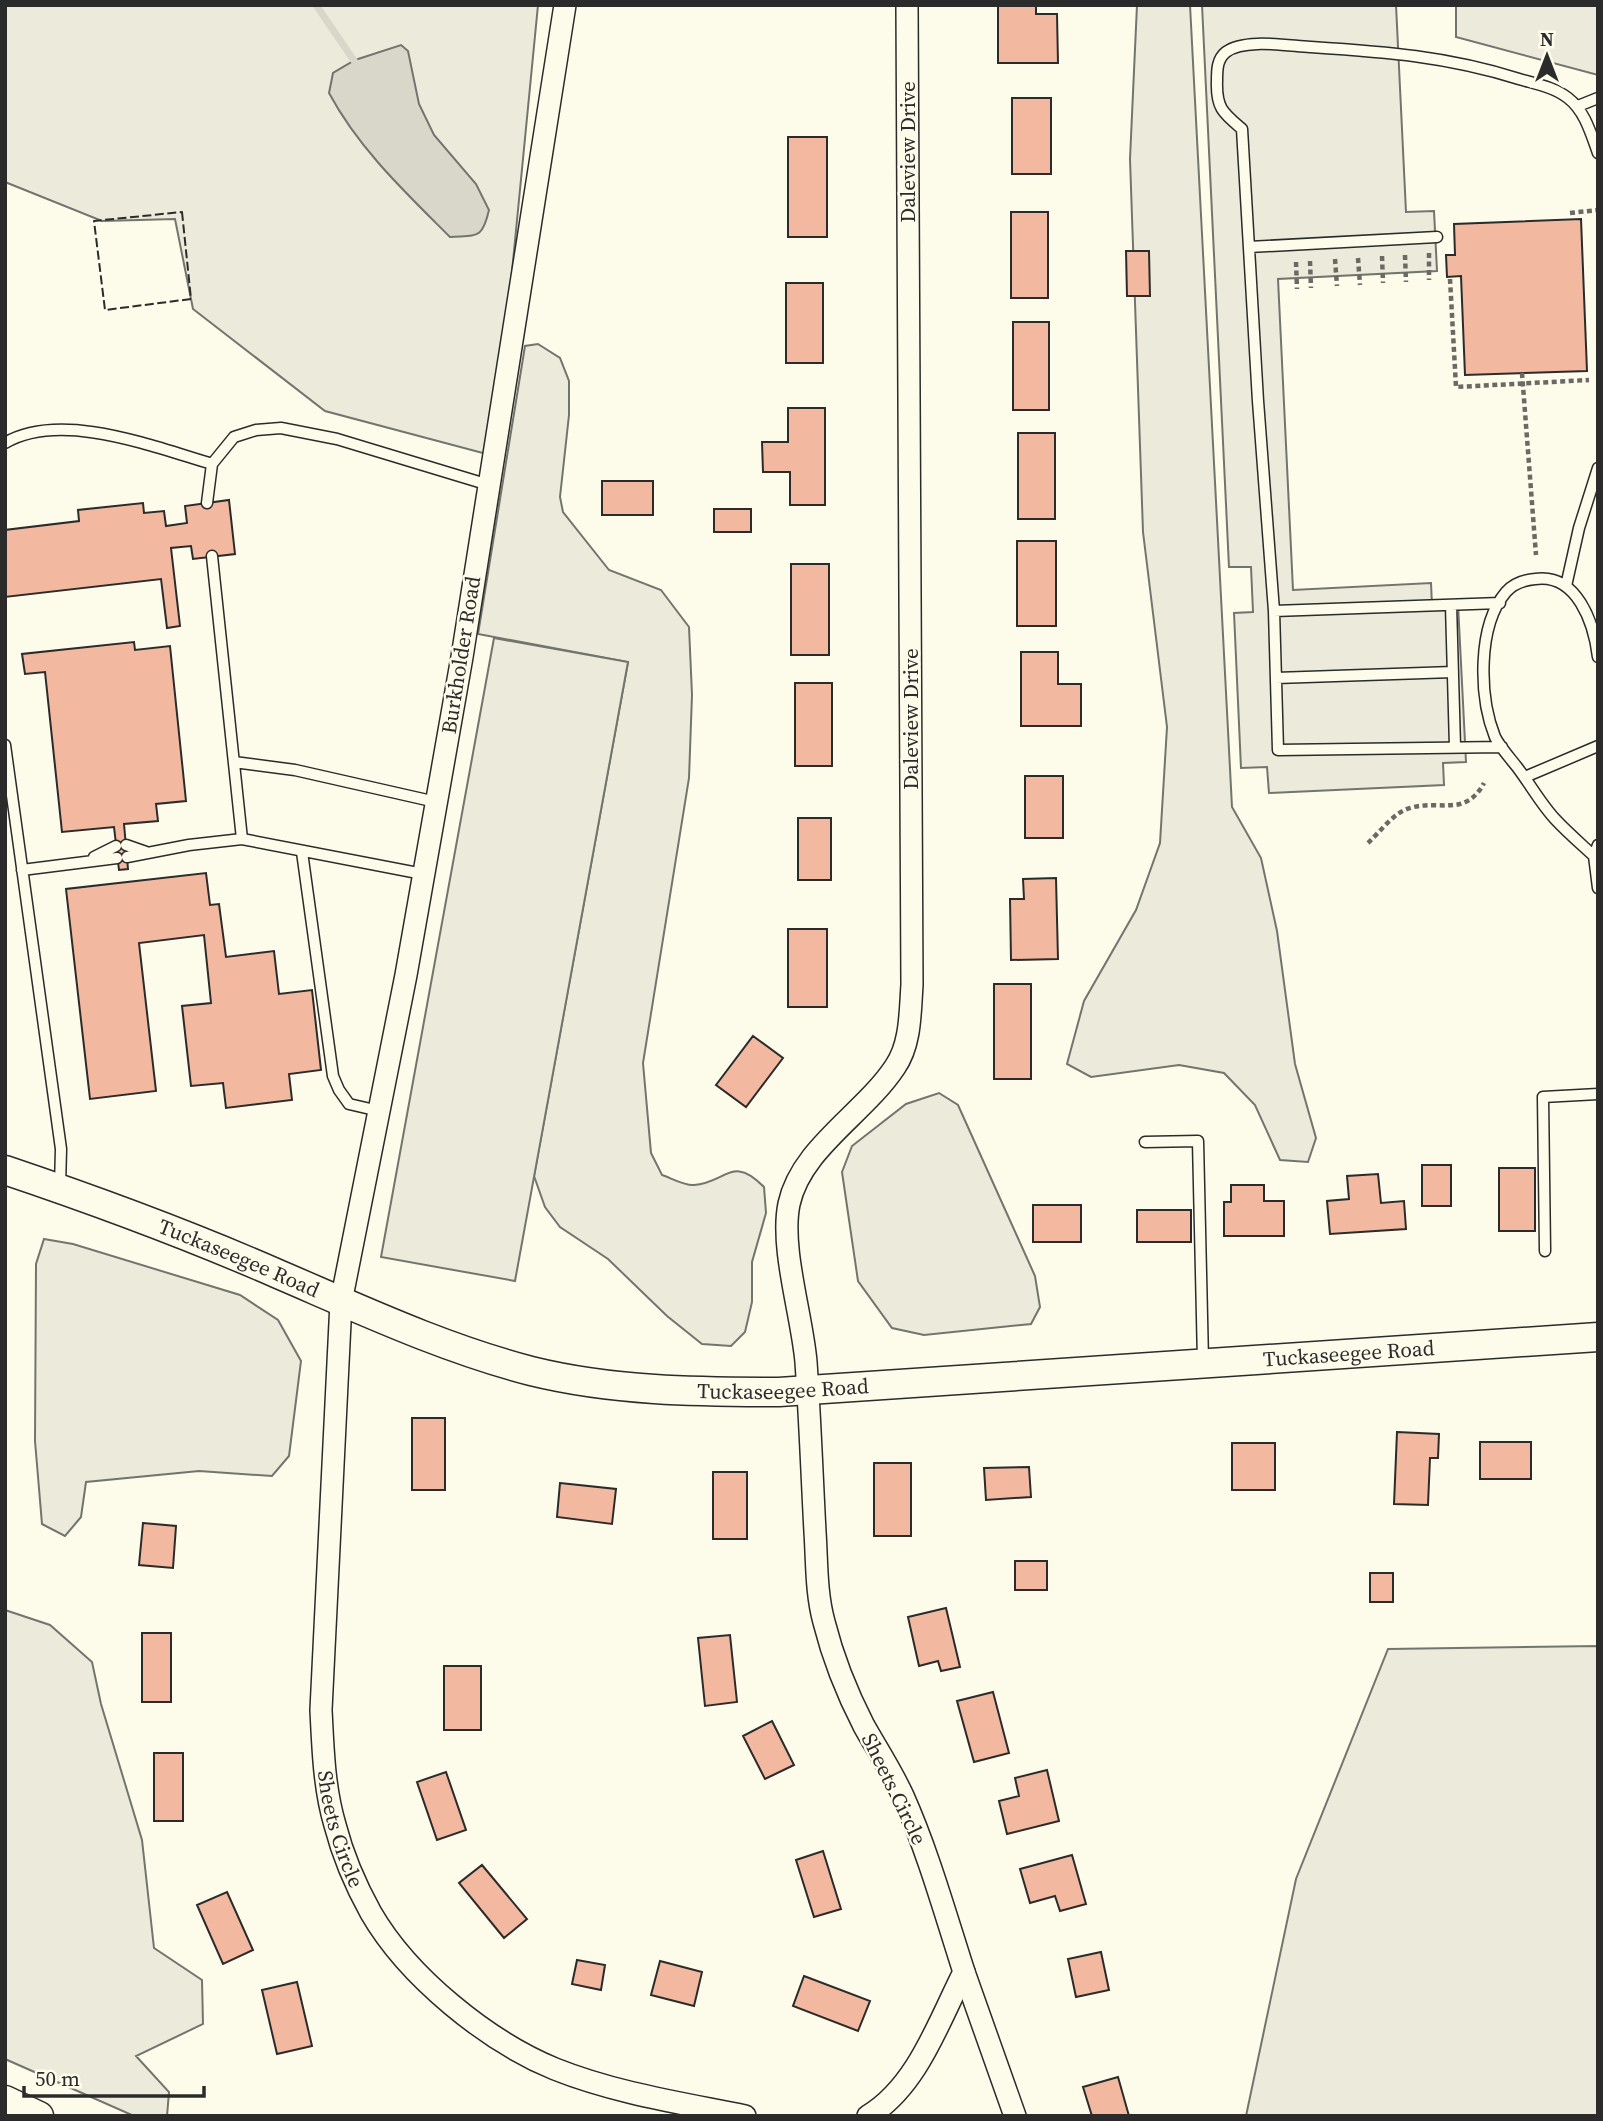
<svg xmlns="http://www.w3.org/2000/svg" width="1603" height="2121" viewBox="0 0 1603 2121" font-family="'Source Serif 4',serif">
  <rect width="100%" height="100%" fill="#fdfbea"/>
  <path fill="#ecebdb" stroke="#74746e" stroke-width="2" d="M5,5H538L494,456L325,411L193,309L175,219L102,221L5,182Z
    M1137,5H1190L1232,807L1261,858L1277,931L1295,1064L1316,1138L1308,1162L1280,1160L1255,1105L1224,1073L1179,1065L1091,1077L1067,1064L1084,1001L1136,910L1160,843L1167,727L1143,532L1130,159Z
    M1456,5H1598V75L1456,37Z
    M538,344L560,358L569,381V415L560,497L563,512L609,570L661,590L689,627L692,695L689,778L643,1063L651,1153L662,1175C671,1178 685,1186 694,1185C726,1183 732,1154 764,1187L766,1213L752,1262V1302L745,1332L731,1346L702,1344L667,1316L608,1259L560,1227L545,1207L534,1176L628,662L478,634L525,346Z
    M939,1093L958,1105L1035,1276L1040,1307L1031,1324L924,1335L892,1328L858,1281L842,1172L852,1146L906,1104Z
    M44,1239L73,1244L240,1295L278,1320L301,1361L289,1456L272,1476L199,1471L86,1482L81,1517L65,1536L42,1524L35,1441L36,1264Z
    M5,1610L50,1625L92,1662L101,1704L142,1840L154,1948L202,1980L203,2024L136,2056L169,2092L167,2116H134L5,2059Z
    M1598,1646V2116H1246L1296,1879L1388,1649Z"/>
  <path fill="#eceadb" stroke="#74746e" stroke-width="2" d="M1202,5H1396L1406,212L1434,211L1437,271L1278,279L1293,590L1431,583L1432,605L1458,604L1466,762L1443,763L1444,785L1269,793L1267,767L1241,768L1234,613L1253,612L1251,567H1229Z
    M494,638L628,662L515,1281L381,1257Z"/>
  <path fill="#d8d7c9" stroke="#74746e" stroke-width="2" d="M401,45L408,51L419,104L434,135L476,184L489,210C482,240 477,235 450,237C405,192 359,149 329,93L333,73L355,60Z"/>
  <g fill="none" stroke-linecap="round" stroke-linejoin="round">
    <path stroke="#d8d7c9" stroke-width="7" d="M316,5L359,68"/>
  </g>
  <path fill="#f2b8a0" stroke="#2b2b2b" stroke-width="2" d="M998,5H1036V14H1057L1058,63H998Z
    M1012,98H1051V174H1012Z
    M788,137H827V237H788Z
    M1011,212H1048V298H1011Z
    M1581,219L1587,371L1465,375L1461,276L1447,277L1446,255H1455L1454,224Z
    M1126,251H1149L1150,296H1127Z
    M786,283H823V363H786Z
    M1013,322H1049V410H1013Z
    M788,408H825V505H790V472H763L762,442H788Z
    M1018,433H1055V519H1018Z
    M602,481H653V515H602Z
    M229,500L235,554L193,559L191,546L171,548L180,626L167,628L161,579L5,597V530L79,521L78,510L143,503L144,513L164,511L166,526L187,523L185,506Z
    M714,509H751V532H714Z
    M1017,541H1056V626H1017Z
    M791,564H829V655H791Z
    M134,642L135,650L170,646L186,801L156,804L158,821L124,824L128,869L119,870L114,827L62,832L45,672L25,674L22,654Z
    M1021,652H1058V684H1081V726H1021Z
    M795,683H832V766H795Z
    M1025,776H1063V838H1025Z
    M798,818H831V880H798Z
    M206,873L210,905L219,904L226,957L274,951L279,994L312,990L321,1070L289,1074L292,1100L226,1108L223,1083L191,1086L182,1006L211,1003L204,935L139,943L156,1091L90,1099L66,889Z
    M1056,878L1058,959L1011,960L1010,899H1024L1023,879Z
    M788,929H827V1007H788Z
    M994,984H1031V1079H994Z
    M753,1036L783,1058L746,1107L716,1085Z
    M1422,1165H1451V1206H1422Z
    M1499,1168H1535V1231H1499Z
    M1378,1174L1381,1203L1404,1201L1406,1229L1330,1234L1327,1201L1349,1199L1347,1176Z
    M1231,1185H1264V1201H1284V1236H1224V1202H1231Z
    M1033,1205H1081V1242H1033Z
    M1137,1210H1191V1242H1137Z
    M412,1418H445V1490H412Z
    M1397,1432L1439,1434L1438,1458H1430L1428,1505L1394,1504Z
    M1480,1442H1531V1479H1480Z
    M1232,1443H1275V1490H1232Z
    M874,1463H911V1536H874Z
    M1029,1467L1031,1497L986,1500L984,1468Z
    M713,1472H747V1539H713Z
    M560,1483L616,1489L612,1524L557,1517Z
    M143,1523L176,1526L173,1568L139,1565Z
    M1015,1561H1047V1590H1015Z
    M1370,1573H1393V1602H1370Z
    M946,1608L960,1667L941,1671L938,1661L919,1666L908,1617Z
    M142,1633H171V1702H142Z
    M730,1635L737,1702L705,1706L698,1638Z
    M444,1666H481V1730H444Z
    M993,1692L1009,1753L974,1762L957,1701Z
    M772,1721L794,1765L765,1779L743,1736Z
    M154,1753H183V1821H154Z
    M1047,1770L1059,1821L1007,1834L999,1801L1019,1796L1015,1778Z
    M446,1772L466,1830L437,1840L417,1782Z
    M823,1851L841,1909L814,1917L796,1860Z
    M1072,1855L1086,1904L1060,1911L1055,1896L1030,1903L1020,1869Z
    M482,1865L527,1919L504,1938L459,1883Z
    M227,1892L253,1950L223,1964L197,1905Z
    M1101,1952L1109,1990L1076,1997L1068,1959Z
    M577,1960L605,1965L601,1990L572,1984Z
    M660,1961L702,1972L694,2006L651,1995Z
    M804,1976L870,2001L858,2031L793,2006Z
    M297,1982L312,2046L277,2054L262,1990Z
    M1118,2077L1129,2116H1092L1083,2087Z"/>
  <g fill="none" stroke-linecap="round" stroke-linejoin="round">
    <g stroke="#2b2b2b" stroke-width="13">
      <path id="service" d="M1578,106L1598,98
        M1249,247L1437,237
        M5,443C61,410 154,447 212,464L234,437L256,430L281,428L337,439L489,485
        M207,503L212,464
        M212,556L242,839L423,874
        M1566,586L1579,528L1598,468
        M1451,605L1455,747
        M1274,611L1500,603
        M1276,678L1453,672
        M5,745L61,1149L60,1186
        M1502,747L1278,750L1274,611L1258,401L1242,129C1223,113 1216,108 1217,81C1217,70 1217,59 1226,52C1244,38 1289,46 1310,47C1385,52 1446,56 1519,79C1536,84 1554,87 1568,98C1585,111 1591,134 1598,153
        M234,762L295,770L436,802
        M1525,777L1598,746
        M126,845L146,852
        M1598,845L1594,856L1598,888
        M302,852L333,1076L339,1090L349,1104L379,1111
        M1594,856C1581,844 1567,832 1555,819C1541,804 1530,784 1517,767C1510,758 1500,747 1495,737C1479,697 1477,626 1506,592C1513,584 1524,580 1535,579C1577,573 1594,623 1598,657
        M94,857L116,846
        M127,857L189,845L242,839
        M22,870L117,858
        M1145,1142L1198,1141L1203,1361
        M1545,1251L1543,1097L1598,1094"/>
    </g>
    <g stroke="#2b2b2b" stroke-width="24">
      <g id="minor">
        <path id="s1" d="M565,5L462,657L406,975L341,1302L321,1710C323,1749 324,1788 335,1825C343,1856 356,1886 371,1913C408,1977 487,2041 555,2069C615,2093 681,2103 745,2116"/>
        <path d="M964,1972L1015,2116"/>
        <path d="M868,2116C917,2087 939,2021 964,1972C945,1913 928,1852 903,1796C892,1772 877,1749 864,1726C847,1693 833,1658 824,1622C816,1593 817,1562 815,1532C812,1476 810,1419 806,1362C802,1315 780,1248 789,1204C801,1148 864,1114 895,1067C911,1044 910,1012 912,985L907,5"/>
      </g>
    </g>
    <g stroke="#2b2b2b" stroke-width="31">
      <g id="tertiary">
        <path id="s2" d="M5,1170C97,1201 189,1235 278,1274C362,1310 443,1348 531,1371C612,1391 696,1392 779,1392L1598,1337"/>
        <path d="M5,2100L39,2116"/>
      </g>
    </g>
    <path stroke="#6a6964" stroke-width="4.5" stroke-dasharray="5 3.5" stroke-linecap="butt" d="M1570,213L1598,210
      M1429,253V280
      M1405,255L1406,282
      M1382,256L1383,283
      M1358,258L1360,285
      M1335,259L1337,286
      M1310,261L1311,288
      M1296,262L1297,289
      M1450,279L1456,387L1589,380
      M1522,373L1536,555
      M1368,843C1380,832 1394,812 1410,808C1440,799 1465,818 1484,783"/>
    <use href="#service" stroke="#fdfbea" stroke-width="10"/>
    <use href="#minor" stroke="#fdfbea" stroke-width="21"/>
    <use href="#tertiary" stroke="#fdfbea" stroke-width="28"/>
    <path stroke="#2b2b2b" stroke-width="2" stroke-dasharray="9 3.5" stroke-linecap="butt" d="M182,212L191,299L105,310L94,221Z"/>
  </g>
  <g text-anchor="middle" stroke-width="5" stroke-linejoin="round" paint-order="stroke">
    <g font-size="21" fill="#2b2b2b" stroke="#fdfbea">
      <text transform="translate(908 152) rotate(-90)" y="7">Daleview Drive</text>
      <text transform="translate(461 655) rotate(-81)" y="7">Burkholder Road</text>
      <text transform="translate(911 719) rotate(-90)" y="7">Daleview Drive</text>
      <text dy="7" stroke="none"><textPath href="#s2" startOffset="250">Tuckaseegee Road</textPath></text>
      <text dy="7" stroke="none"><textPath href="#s2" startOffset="1384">Tuckaseegee Road</textPath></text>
      <text dy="7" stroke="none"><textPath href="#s2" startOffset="817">Tuckaseegee Road</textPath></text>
      <text transform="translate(894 1789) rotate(64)" y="7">Sheets Circle</text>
      <text dy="7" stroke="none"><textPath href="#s1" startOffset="1846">Sheets Circle</textPath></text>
    </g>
  </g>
  <rect width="1603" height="2121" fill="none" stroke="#2b2b2b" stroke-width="14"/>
  <g transform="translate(1547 56)" stroke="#fdfbea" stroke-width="5" paint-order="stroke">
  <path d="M0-5L12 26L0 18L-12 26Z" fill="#2b2b2b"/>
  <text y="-10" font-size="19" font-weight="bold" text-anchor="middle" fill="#2b2b2b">N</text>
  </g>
  <path d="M24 2086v10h180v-10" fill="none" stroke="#2b2b2b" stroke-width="3.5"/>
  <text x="35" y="2086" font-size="21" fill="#2b2b2b" stroke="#fdfbea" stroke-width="5" paint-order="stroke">50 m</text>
</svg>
